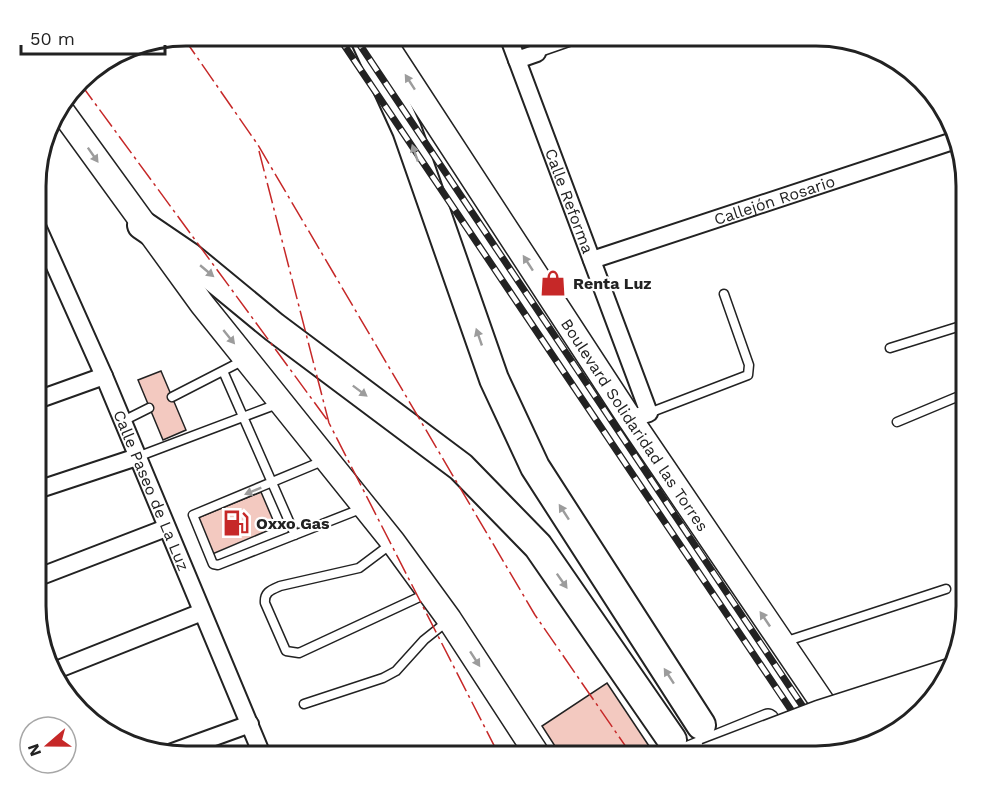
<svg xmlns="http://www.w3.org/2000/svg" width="1003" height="793" viewBox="0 0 1003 793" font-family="'Work Sans',sans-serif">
  <rect width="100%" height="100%" fill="#fff"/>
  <path fill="#f3c9c0" stroke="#222" stroke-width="1.5" d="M161,371L186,430L163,440L138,380Z
    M261,492L276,527L210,555L195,519Z
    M607,683L653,752L640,757H562L542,726Z"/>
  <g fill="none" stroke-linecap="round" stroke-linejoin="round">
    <g stroke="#222" stroke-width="11">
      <path id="service" d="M537,53L586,36
        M890,348L967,324
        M223,371L295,535
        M172,397L244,360
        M649,413L748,375L749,365L724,294
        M123,421L149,408
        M897,422L964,394L967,390
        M137,457L280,403
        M325,460L193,515L213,564L218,565L363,508
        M391,544L359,568L280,586C271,590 264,592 265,603L286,651L299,653L428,593
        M784,642L946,589
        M304,704L383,678L396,671L424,640L449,620"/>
    </g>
    <g stroke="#222" stroke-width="20">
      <g id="minor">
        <path id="s1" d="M508,36L649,413L630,419"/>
        <path d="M517,60L537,53"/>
        <path id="s2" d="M37,226L104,376L263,757"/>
        <path id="s3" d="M592,260L956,140"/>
        <path d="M37,400L104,376"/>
        <path d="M37,490L137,457"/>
        <path d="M36,578L166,528"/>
        <path d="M51,672L202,612"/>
        <path d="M167,754L250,724"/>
      </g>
    </g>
    <g stroke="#222" stroke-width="24">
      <path id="tertiary" d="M843,752L886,737
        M677,757L768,720"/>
    </g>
    <g stroke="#222" stroke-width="27">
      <g id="secondary">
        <path id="s4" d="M380,36L630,419L854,749"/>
        <path d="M59,107L202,304L393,542L449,619L539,757"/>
      </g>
    </g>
    <g stroke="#222" stroke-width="32">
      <path id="trunk" d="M364,36L407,130L494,379L535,467L701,725
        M142,225L189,257L274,327L461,467L538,546L672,740"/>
    </g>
    <use href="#service" stroke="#fff" stroke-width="8"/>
    <use href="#minor" stroke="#fff" stroke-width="16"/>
    <use href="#tertiary" stroke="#fff" stroke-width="21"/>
    <use href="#secondary" stroke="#fff" stroke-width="24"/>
    <use href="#trunk" stroke="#fff" stroke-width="28"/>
    <g stroke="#222" stroke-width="7">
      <path id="rail" d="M338,36L822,756
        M354,36L834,753"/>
    </g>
    <use href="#rail" stroke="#fff" stroke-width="4.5" stroke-dasharray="14" stroke-linecap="butt"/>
    <g stroke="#222" stroke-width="30" stroke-linecap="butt">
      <path id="primary-bridge" d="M707,757L820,714L951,672
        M759,757L933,700"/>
    </g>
    <use href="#primary-bridge" stroke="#fff" stroke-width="27"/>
    <path stroke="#c62828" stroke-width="1.5" stroke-dasharray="21 4.5 3 4.5" stroke-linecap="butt" d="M183,37L258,145L535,615L633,757
      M80,83L328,421
      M259,151L329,423L500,757"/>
  </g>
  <defs><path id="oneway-solid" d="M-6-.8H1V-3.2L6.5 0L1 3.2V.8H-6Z" transform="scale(1.5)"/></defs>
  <g fill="#9c9c9c">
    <use href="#oneway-solid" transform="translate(410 82) rotate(-123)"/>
    <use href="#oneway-solid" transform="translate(415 153) rotate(-109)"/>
    <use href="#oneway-solid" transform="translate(93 155) rotate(55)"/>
    <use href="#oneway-solid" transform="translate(528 263) rotate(-123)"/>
    <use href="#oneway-solid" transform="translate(207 271) rotate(40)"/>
    <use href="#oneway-solid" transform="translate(229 337) rotate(51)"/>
    <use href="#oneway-solid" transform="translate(479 337) rotate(-109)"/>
    <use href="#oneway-solid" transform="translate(360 391) rotate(37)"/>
    <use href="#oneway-solid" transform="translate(253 491) rotate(158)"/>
    <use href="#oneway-solid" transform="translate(564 512) rotate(-123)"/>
    <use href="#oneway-solid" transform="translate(562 581) rotate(55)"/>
    <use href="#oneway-solid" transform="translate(765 619) rotate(-124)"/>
    <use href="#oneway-solid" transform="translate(475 659) rotate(57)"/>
    <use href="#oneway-solid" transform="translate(669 676) rotate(-123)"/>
  </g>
  <defs>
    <g id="shop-bare" transform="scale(2.07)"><path d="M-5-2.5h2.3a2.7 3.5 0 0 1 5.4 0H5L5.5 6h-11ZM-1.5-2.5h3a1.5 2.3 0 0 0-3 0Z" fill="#c62828" stroke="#fff" stroke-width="2.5" paint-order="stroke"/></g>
    <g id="fuel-bare" transform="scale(2.07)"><path d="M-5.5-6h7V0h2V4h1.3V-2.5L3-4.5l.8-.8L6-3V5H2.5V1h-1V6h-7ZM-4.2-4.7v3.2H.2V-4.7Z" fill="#c62828" stroke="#fff" stroke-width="2.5" paint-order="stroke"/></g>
  </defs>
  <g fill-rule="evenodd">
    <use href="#shop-bare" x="553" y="283"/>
    <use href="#fuel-bare" x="236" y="523"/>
  </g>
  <g text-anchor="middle" stroke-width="4.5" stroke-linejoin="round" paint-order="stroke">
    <g font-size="16" fill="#222" stroke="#fff">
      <text dy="6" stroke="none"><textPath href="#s1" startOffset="176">Calle Reforma</textPath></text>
      <text dy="6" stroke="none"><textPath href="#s3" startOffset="192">Callejón Rosario</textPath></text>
      <text dy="6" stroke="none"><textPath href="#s4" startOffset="465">Boulevard Solidaridad las Torres</textPath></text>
      <text dy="6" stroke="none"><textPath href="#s2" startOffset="288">Calle Paseo de La Luz</textPath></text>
    </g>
    <g font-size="16" font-weight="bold" fill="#222" stroke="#fff" text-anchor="start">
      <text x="573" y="289">Renta Luz</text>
      <text x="256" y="529">Oxxo Gas</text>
    </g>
  </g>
  <path d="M0 0H1003V793H0ZM186 46H816A140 140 0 0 1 956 186V606A140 140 0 0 1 816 746H186A140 140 0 0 1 46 606V186A140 140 0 0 1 186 46Z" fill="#fff" fill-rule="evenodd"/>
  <path fill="none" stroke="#222" stroke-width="3" d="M186 46H816A140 140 0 0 1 956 186V606A140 140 0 0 1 816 746H186A140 140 0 0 1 46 606V186A140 140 0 0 1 186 46Z"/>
  <g transform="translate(48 745) rotate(250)"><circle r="28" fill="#ffffff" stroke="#a7a7a7" stroke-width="1.5"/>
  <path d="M0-4.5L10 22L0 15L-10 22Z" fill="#c62828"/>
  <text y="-9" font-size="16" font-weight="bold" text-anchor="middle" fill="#222222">N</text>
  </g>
  <path d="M21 45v9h144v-9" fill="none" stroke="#222222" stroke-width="3"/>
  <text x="30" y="45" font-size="18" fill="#222222" stroke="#ffffff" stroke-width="4.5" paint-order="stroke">50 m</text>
</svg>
